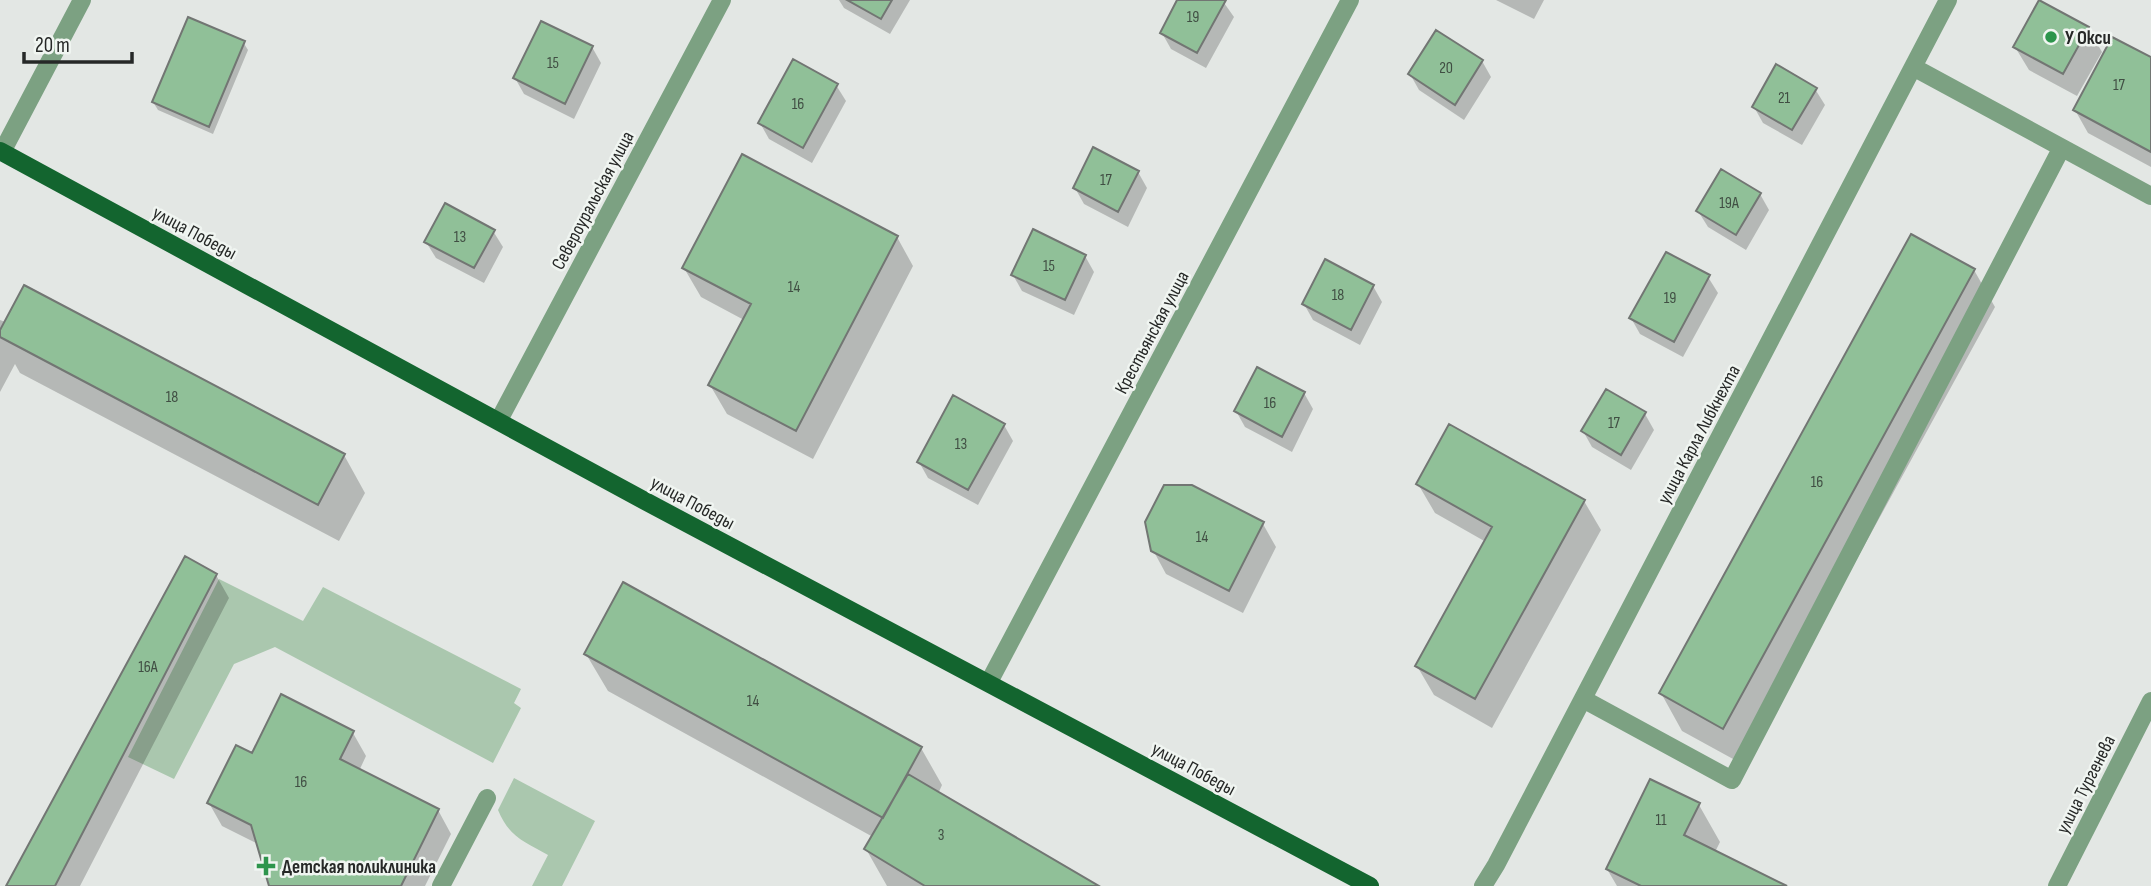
<svg xmlns="http://www.w3.org/2000/svg" width="2151" height="886" viewBox="0 0 2151 886" font-family="'Sofia Sans Condensed',sans-serif">
  <rect width="100%" height="100%" fill="#e3e7e4"/>
  <path fill="#aac7ae" d="M219,579L303,621L323,587L521,689L514,703L521,708L493,763L275,647L234,664L174,779L128,757Z
    M514,778L595,821L562,886H532L548,855C524,841 509,837 498,810Z"/>
  <path fill="#0003" d="M839,0H910L890,34L844,8Z
    M1179,0H1222L1234,17L1206,68L1171,49L1162,33Z
    M1496,0H1544L1534,19Z
    M2088,28L2102,52L2077,96L2029,70L2015,47Z
    M1437,32L1482,61L1491,77L1464,120L1419,90L1410,74Z
    M243,42L248,50L213,134L158,110L153,102Z
    M592,47L601,63L574,119L524,94L515,78Z
    M2151,59V167L2088,133L2075,110Z
    M836,85L846,101L812,163L769,139L760,123Z
    M1815,89L1825,105L1802,145L1763,123L1754,107Z
    M1138,172L1147,188L1128,227L1084,204L1075,188Z
    M1760,194L1769,210L1746,250L1708,227L1698,211Z
    M493,231L503,247L484,283L436,258L426,242Z
    M897,237L913,266L813,459L727,414L710,385L744,320L701,297L684,268Z
    M1085,256L1094,272L1074,315L1022,291L1013,275Z
    M1974,270L1995,307L1744,765L1682,731L1661,693Z
    M1708,277L1718,293L1683,357L1640,334L1631,318Z
    M1373,286L1382,302L1360,345L1313,320L1304,304Z
    M0,320L344,455L365,493L339,541L20,373L15,364L0,392Z
    M1304,393L1313,409L1292,452L1245,427L1236,411Z
    M1645,414L1654,430L1631,470L1592,447L1583,431Z
    M1004,425L1013,441L978,505L928,478L919,462Z
    M1418,484L1584,501L1601,530L1492,728L1434,695L1417,666L1486,542L1435,513Z
    M1263,524L1276,547L1243,613L1166,574L1153,550Z
    M216,575L229,598L80,886H8Z
    M586,654L921,748L942,785L938,794L1096,886H887L866,849L873,837L608,691Z
    M353,733L366,756L359,771L438,810L451,834L425,886H271L258,844L222,826L209,803L253,755Z
    M1699,805L1720,842L1715,852L1783,886H1617L1607,869Z"/>
  <path fill="#90c098" stroke="#727673" stroke-width="2" d="M847,0H892L881,19Z
    M1177,0H1226L1197,53L1160,33Z
    M2039,0L2089,27L2063,74L2013,47Z
    M188,17L245,41L209,127L152,102Z
    M541,21L593,46L565,104L513,78Z
    M1436,30L1483,60L1455,105L1408,74Z
    M2112,37L2151,57V152L2073,110Z
    M793,59L838,84L803,148L758,123Z
    M1776,64L1817,88L1792,130L1752,107Z
    M1093,147L1139,171L1118,212L1073,188Z
    M742,154L898,236L796,431L708,385L751,304L682,268Z
    M1721,169L1761,193L1736,235L1696,211Z
    M445,203L495,230L474,268L424,242Z
    M1033,229L1086,255L1065,300L1011,275Z
    M1911,234L1975,269L1723,729L1659,693Z
    M1666,252L1710,275L1674,342L1629,318Z
    M1325,259L1374,285L1351,330L1302,304Z
    M24,285L345,454L318,505L0,337V330Z
    M1257,367L1305,392L1282,437L1234,411Z
    M1606,389L1646,412L1621,455L1581,431Z
    M953,395L1005,424L968,490L917,462Z
    M1449,424L1585,500L1475,699L1415,666L1492,527L1416,484Z
    M1164,485H1192L1264,522L1229,591L1151,551L1145,522Z
    M185,556L217,574L55,886H6Z
    M623,582L922,747L883,818L584,654Z
    M281,694L354,731L340,759L439,809L401,886H269L251,825L207,803L236,745L252,753Z
    M908,774L1099,886H925L864,849Z
    M1650,779L1700,803L1684,835L1787,886H1641L1606,869Z"/>
  <g fill="none" stroke-linecap="round" stroke-linejoin="round">
    <path stroke="#7ca182" stroke-width="18" d="M1913,67L2151,196
      M2,152L82,0
      M499,420L722,0
      M989,682L1350,0
      M1583,699L1732,780L2061,149
      M441,886L487,798
      M1483,886L1496,865L1948,0
      M2057,886L2151,701"/>
    <path stroke="#13652f" stroke-width="18" d="M0,151L645,501L1370,886"/>
  </g>
  <g fill="#2d954c" stroke="#f0f5f1" stroke-width="2.5">
    <circle cx="2051" cy="37" r="7"/>
    <path d="M262.5 855.5h7v7h7v7h-7v7h-7v-7h-7v-7h7z"/>
  </g>
  <g text-anchor="middle" stroke-width="5" stroke-linejoin="round" paint-order="stroke">
    <g font-size="16" fill="#404e43">
      <text x="1193" y="22">19</text>
      <text x="553" y="68">15</text>
      <text x="1446" y="73">20</text>
      <text x="2119" y="90">17</text>
      <text x="1784" y="103">21</text>
      <text x="798" y="109">16</text>
      <text x="1106" y="185">17</text>
      <text x="1729" y="208">19А</text>
      <text x="460" y="242">13</text>
      <text x="1049" y="271">15</text>
      <text x="794" y="292">14</text>
      <text x="1338" y="300">18</text>
      <text x="1670" y="303">19</text>
      <text x="172" y="402">18</text>
      <text x="1270" y="408">16</text>
      <text x="1614" y="428">17</text>
      <text x="961" y="449">13</text>
      <text x="1817" y="487">16</text>
      <text x="1202" y="542">14</text>
      <text x="148" y="672">16А</text>
      <text x="753" y="706">14</text>
      <text x="301" y="787">16</text>
      <text x="1661" y="825">11</text>
      <text x="941" y="840">3</text>
    </g>
    <g font-size="19" font-weight="bold" fill="#262827" stroke="#f0f5f1" text-anchor="start">
      <text x="2065" y="44">У Окси</text>
      <text x="282" y="873">Детская поликлиника</text>
    </g>
    <g font-size="19" fill="#262827" stroke="#f0f5f1">
      <text transform="translate(592 200) rotate(-62)" y="7">Североуральская улица</text>
      <text transform="translate(195 232) rotate(28)" y="7">улица Победы</text>
      <text transform="translate(1151 332) rotate(-62)" y="7">Крестьянская улица</text>
      <text transform="translate(1698 434) rotate(-62)" y="7">улица Карла Либкнехта</text>
      <text transform="translate(693 502) rotate(28)" y="7">улица Победы</text>
      <text transform="translate(1194 768) rotate(28)" y="7">улица Победы</text>
      <text transform="translate(2085 784) rotate(-63)" y="7">улица Тургенева</text>
    </g>
  </g>
  <path d="M24 52v10h108v-10" fill="none" stroke="#262827" stroke-width="3.5"/>
  <text x="35" y="52" font-size="21" fill="#262827" stroke="#f0f5f1" stroke-width="5" paint-order="stroke">20 m</text>
</svg>
